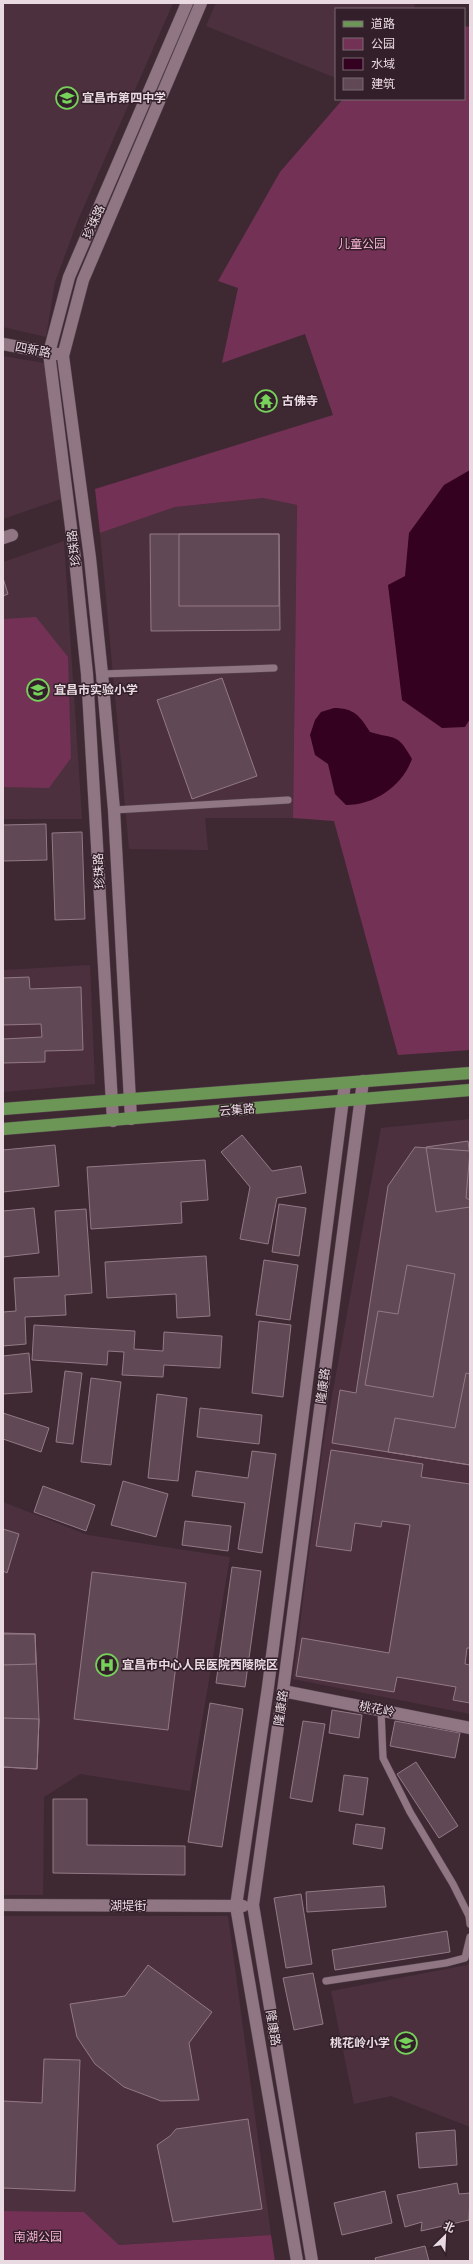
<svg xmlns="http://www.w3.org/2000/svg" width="473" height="2264" viewBox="0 0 473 2264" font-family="'Public Sans','Noto Sans SC',sans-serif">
  <rect width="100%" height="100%" fill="#3e2933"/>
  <path fill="#4c303e" d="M3,3H173L78,220L55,282L46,337L3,327Z
    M216,3H415L414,9H336V78L206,26Z
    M3,356L44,363L61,499L3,519Z
    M263,498L297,505L293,818H205L208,850L129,849L100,533L175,507Z
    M64,541L82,819H3V562Z
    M90,965L95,1084L3,1092V970Z
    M470,1119V1714L293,1679L323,1445L381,1128Z
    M3,1502L88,1535L230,1557L190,1791L80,1774L44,1797L43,1895H3Z
    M3,1916H228L271,2235L119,2245L84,2212L3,2211Z
    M470,1960V2127L391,2096L354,2104L331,1991L467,1965Z"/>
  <path fill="#733255" d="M464,26L470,27V1050L398,1055L334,821L293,818L297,505L263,498L175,507L100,533L95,489L333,415L305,334L222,363L238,288L218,281L280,172L343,99H464Z
    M36,617L68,657L71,758L49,788L3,787V619Z
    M3,2211L84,2212L119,2245L271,2235L275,2261H3Z"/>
  <path fill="#350121" d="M470,470V719L465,727L442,728L402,700L388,585L405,576L409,533L444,485Z
    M334,708C354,708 360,716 370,732C396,740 397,732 412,759C402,786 375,805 346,805L335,794L328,764L315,755L310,735L315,720L321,712Z"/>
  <path fill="#604954" stroke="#937985" d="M150,534H279L280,630L151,631Z
    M179,534H279V606H179Z
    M3,578L8,594L3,596Z
    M222,678L257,776L192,799L157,700Z
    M46,824L47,860L3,861V825Z
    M82,832L85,919L55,920L52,833Z
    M29,977L30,989L81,987L83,1050L45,1051V1062L3,1063V1039L42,1037L41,1024L3,1025V978Z
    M242,1135L272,1171L301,1166L306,1193L277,1198L268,1244L240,1239L250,1187L221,1152Z
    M468,1141L470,1157V1207L436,1212L426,1147Z
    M55,1145L59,1186L3,1192V1150Z
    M415,1147L470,1151L466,1198L470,1200V1465L332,1443L340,1390L356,1393L388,1186Z
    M205,1160L208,1200L181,1202L182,1223L91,1229L87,1167Z
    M279,1204L306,1208L299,1256L272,1252Z
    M34,1208L39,1253L3,1257V1211Z
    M86,1209L92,1293L65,1295L66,1315L25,1317L26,1344L3,1346V1312L16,1311L14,1278L59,1276L55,1211Z
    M206,1256L210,1316L177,1318L176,1294L107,1298L105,1262Z
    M264,1260L298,1265L290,1320L256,1315Z
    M407,1265L455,1274L433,1397L365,1385L378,1311L398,1314Z
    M259,1321L291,1325L283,1397L252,1393Z
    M34,1325L135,1331L134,1349L163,1351L164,1332L222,1336L220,1368L164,1365L163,1377L122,1375L124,1352L108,1351L107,1365L32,1360Z
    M29,1353L32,1392L3,1394V1356Z
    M65,1371L82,1373L73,1444L56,1442Z
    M466,1373L470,1374V1465L388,1452L395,1418L455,1428Z
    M91,1378L121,1382L111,1465L81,1462Z
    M157,1394L187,1398L178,1481L148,1478Z
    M200,1408L262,1415L259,1444L197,1437Z
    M3,1413L49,1428L41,1452L3,1439Z
    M331,1450L423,1464L421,1477L470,1484V1648H467L465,1664L470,1665V1703L453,1700L456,1687L397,1677L394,1692L296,1676L302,1638L389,1653L410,1525L382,1521L381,1527L355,1523L351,1551L316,1546Z
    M252,1451L276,1454L262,1553L238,1549L245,1503L192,1496L196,1471L248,1478Z
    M123,1481L168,1494L156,1537L111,1525Z
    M43,1486L95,1505L86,1531L34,1512Z
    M185,1521L231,1526L228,1551L182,1545Z
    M3,1529L19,1534L7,1573L3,1571Z
    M232,1567L261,1571L245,1687L216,1683Z
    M92,1572L186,1583L168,1730L74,1719Z
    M3,1633L35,1634L39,1719L37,1769L3,1767Z
    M3,1634H35L36,1664L3,1665Z
    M210,1703L243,1709L222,1847L188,1842Z
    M332,1710L362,1715L359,1738L329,1733Z
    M3,1718L39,1719L37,1769L3,1767Z
    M303,1721L325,1724L312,1802L290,1798Z
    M395,1721L460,1733L455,1758L390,1746Z
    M416,1762L458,1826L439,1838L397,1774Z
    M344,1775L368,1778L363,1815L339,1811Z
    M53,1799H87V1845L185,1846V1875L53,1873Z
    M356,1824L385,1828L382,1849L353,1844Z
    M384,1886L386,1907L307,1912L306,1892Z
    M301,1894L312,1964L286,1968L274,1898Z
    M447,1931L450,1952L335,1970L332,1950Z
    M148,1965L212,2012L189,2043L199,2100L161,2101L124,2087L95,2064L77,2037L70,2004L125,1996Z
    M313,1973L323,2024L294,2030L283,1978Z
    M44,2059L80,2060L75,2191L3,2188V2101L42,2103Z
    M248,2119L262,2209L173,2222L157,2145L170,2136L176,2129Z
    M455,2130L457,2165L419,2168L416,2133Z
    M457,2183L459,2194L470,2193L469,2220L421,2231L422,2222L405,2227L397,2195Z
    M385,2191L392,2223L342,2235L334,2203Z
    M425,2246L429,2261H376L375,2258Z"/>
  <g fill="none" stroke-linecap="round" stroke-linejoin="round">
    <g stroke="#57454e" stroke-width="8">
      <path id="lane" d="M102,674L274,668
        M114,810L288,800
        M381,1710L383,1758L410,1812L453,1884L469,1916L470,1924
        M326,1981L446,1963L465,1958L470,1937"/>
    </g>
    <g stroke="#57454e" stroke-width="13">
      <path id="street" d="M3,538L12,535
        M283,1691L470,1728"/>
    </g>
    <g stroke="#57454e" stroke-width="13">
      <path id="secondary" d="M3,344L57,354
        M131,1119L114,810L102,674L90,558L63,356L83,280L201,3
        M113,1121L87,674L75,559L49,353L69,277L187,3
        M3,1905L243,1906
        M297,2261L236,1906L268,1687L345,1083
        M312,2261L253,1905L283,1691L363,1081"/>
    </g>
    <g stroke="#57454e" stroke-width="13">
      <path id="primary" d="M3,1109L470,1073
        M3,1129L470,1090"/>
    </g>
    <use href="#lane" stroke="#8f7682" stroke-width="7"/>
    <use href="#street" stroke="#8f7682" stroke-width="12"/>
    <use href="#secondary" stroke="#8f7682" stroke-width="12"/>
    <use href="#primary" stroke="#6c9656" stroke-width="12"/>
  </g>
  <defs>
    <g id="school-ring" transform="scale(1.15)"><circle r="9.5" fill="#331f29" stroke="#76d25a" stroke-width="1.5"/><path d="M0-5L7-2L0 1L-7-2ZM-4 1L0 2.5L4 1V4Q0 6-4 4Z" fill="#76d25a"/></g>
    <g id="temple-ring" transform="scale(1.15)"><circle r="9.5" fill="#331f29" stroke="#76d25a" stroke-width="1.5"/><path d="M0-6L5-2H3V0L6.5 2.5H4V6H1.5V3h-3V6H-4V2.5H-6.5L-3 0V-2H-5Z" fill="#76d25a"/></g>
    <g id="hospital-ring" transform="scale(1.15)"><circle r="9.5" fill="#331f29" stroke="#76d25a" stroke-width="1.5"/><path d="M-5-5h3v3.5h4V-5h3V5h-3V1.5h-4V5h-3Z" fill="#76d25a"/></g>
  </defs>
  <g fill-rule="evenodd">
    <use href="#school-ring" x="67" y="98"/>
    <use href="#temple-ring" x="266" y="401"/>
    <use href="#school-ring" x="38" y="690"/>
    <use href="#hospital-ring" x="107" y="1665"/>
    <use href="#school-ring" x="406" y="2043"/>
  </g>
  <g text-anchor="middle" stroke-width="3" stroke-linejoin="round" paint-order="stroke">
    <g font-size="12" font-weight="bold" fill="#e8dae0" stroke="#331f29" text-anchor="start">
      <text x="82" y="102">宜昌市第四中学</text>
      <text x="282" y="405">古佛寺</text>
      <text x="54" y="694">宜昌市实验小学</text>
      <text x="122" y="1669">宜昌市中心人民医院西陵院区</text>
      <text x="390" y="2047" text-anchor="end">桃花岭小学</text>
    </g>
    <g font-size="12" fill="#e8dae0" stroke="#331f29">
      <text transform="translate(94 222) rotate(-66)" y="4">珍珠路</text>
      <text transform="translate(33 350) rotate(11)" y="4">四新路</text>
      <text transform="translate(74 548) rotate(-97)" y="4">珍珠路</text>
      <text transform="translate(99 871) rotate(-93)" y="4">珍珠路</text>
      <text transform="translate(237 1110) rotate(-5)" y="4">云集路</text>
      <text transform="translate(323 1386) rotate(-83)" y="4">隆康路</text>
      <text transform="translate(281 1708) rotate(-82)" y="4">隆康路</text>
      <text transform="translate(377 1709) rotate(11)" y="4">桃花岭</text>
      <text x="128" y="1910">湖堤街</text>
      <text transform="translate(273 2028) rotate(81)" y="4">隆康路</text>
    </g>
    <g font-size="12" fill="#f5b4d4" stroke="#331f29">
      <text x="362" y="248">儿童公园</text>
      <text x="38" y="2241">南湖公园</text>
    </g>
  </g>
  <rect width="473" height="2264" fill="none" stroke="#e8dae0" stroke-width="8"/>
  <rect x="335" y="8" width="130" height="92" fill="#331f29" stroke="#7b6a72"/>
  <rect x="343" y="21" width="20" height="6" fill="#6c9656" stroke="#7b6a72"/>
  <text x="371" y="28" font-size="12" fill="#e8dae0">道路</text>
  <rect x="343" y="38" width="20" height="12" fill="#733255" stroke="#7b6a72"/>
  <text x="371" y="48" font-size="12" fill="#e8dae0">公园</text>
  <rect x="343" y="58" width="20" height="12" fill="#350121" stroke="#7b6a72"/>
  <text x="371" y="68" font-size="12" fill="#e8dae0">水域</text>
  <rect x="343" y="78" width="20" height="12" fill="#604954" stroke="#7b6a72"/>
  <text x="371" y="88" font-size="12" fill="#e8dae0">建筑</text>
  <g transform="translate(445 2236) rotate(24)" stroke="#331f29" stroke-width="3" paint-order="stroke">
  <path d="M0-3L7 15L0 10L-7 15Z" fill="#e8dae0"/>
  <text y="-6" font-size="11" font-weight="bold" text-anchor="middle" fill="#e8dae0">北</text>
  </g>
</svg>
